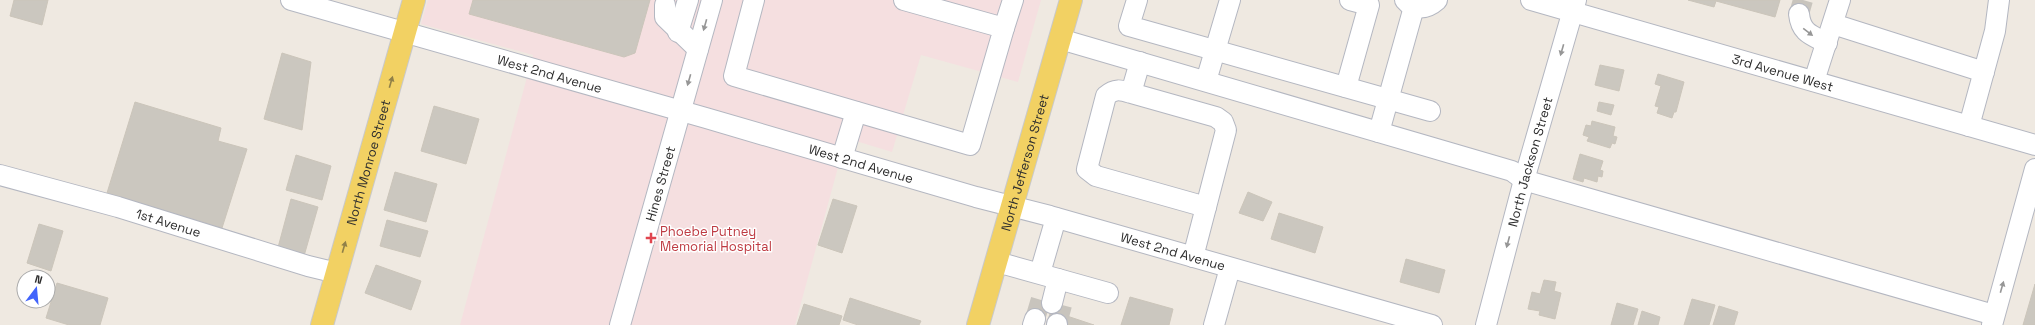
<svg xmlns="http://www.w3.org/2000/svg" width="2035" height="325" viewBox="0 0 2035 325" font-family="'Space Grotesk',sans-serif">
  <rect width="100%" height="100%" fill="#efe9e1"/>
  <path fill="#f5dfe0" d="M428,0H1041L1018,82L921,55L892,152L846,138L795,325H460L533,55L421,24Z"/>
  <path fill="#cbc7bf" stroke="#cbc5ba" d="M14,0H48L42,25L10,16Z
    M473,0H650L635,53L624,57L469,14Z
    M1688,0H1780L1775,17L1716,1L1714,7Z
    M282,53L311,62L302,130L264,119Z
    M1600,65L1624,70L1619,91L1595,85Z
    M1658,74L1684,82L1676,112H1674L1672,118L1657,113L1659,107L1655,106L1661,86L1655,84Z
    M135,102L221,128L218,141L247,149L222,228L107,193Z
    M1599,102L1614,105L1611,115L1597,111Z
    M434,106L479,119L466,164L421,151Z
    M1592,121L1615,127L1613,136L1617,137L1615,144L1612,143L1610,148L1587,141L1589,137L1583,135L1586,125L1591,126Z
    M1580,154L1603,161L1600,170L1603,171L1602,177L1598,176L1597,182L1584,178L1583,182L1573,179Z
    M296,155L331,166L322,200L286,190Z
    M395,172L437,184L426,222L384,210Z
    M1248,192L1272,202L1263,221L1239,213Z
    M291,199L318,207L302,263L276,255Z
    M833,199L857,206L842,253L818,245Z
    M1279,213L1323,227L1315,253L1271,239Z
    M387,220L428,231L420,257L380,246Z
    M39,224L63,231L51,271L27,263Z
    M1406,259L1445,270L1439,293L1400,282Z
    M376,265L421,281L411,310L365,293Z
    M1544,280L1556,282L1554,291L1561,293L1555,319L1539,315L1540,311L1528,309L1532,292L1540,294Z
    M57,283L108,298L100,325H69L46,318Z
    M2035,284V325H2023Z
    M1130,297L1173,309L1169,325H1121Z
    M850,298L921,321L919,325H858L843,320Z
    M1692,299L1715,305L1709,325H1684Z
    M1617,303L1638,309L1633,325H1611Z
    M804,304L842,316L839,325H797Z
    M1719,306L1738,312L1734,325H1713Z
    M1642,311L1660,317L1658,325H1638Z
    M1067,316L1094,325H1064Z"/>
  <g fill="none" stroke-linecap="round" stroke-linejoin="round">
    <path stroke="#c8c4bd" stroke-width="20" stroke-dasharray="20 10" stroke-linecap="butt" d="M1799,14L1803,0
      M1035,319L1041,299
      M1057,324L1062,305"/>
    <g stroke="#b4b7c1" stroke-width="22">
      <g id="minor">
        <path id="s1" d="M291,0L706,118L976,197L1050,216L1432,325"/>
        <path d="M754,0L734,76L970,145L1004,28L904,0"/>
        <path d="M1137,0L1129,26L1430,111"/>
        <path d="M1405,0C1414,11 1427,9 1437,0"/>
        <path id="s2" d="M1531,0L2035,145"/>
        <path d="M665,5V17L698,49"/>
        <path d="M1799,14C1801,33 1811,35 1827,43"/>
        <path d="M1833,24L1984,72"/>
        <path d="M1004,28L1013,0"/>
        <path d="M678,32L688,0"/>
        <path d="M1060,39L1512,171L1524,180L1994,315"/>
        <path d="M1206,81L1230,0"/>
        <path d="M1814,81L1840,0"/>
        <path d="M1346,87L1369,5L1350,0"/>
        <path d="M1131,93C1121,90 1115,88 1106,96L1087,169L1096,176L1206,207L1226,130L1223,122L1216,117L1131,93L1140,62"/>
        <path d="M1969,126L1995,31L1999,0"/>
        <path d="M1379,132L1414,7"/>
        <path d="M842,158L856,112"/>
        <path id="s3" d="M0,175L118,207L308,266L337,273"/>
        <path d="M1193,257L1206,207"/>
        <path d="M997,262L1058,279L1052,303"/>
        <path d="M1040,273L1056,218"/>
        <path d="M1058,279L1108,293"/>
        <path id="s4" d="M620,325L712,0"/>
        <path d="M1033,325L1035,319"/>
        <path d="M1057,325V324"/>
        <path d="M1214,325L1230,268"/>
        <path id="s5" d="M1486,325L1524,180L1576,0"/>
        <path d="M1992,325L2035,169"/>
      </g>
    </g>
    <g stroke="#c9c9c9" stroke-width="24">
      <g id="major">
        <path id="s6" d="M322,325L414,0"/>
        <path id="s7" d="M978,325L1071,0"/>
      </g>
    </g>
    <use href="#minor" stroke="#fff" stroke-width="20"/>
    <use href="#major" stroke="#f2d163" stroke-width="22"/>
  </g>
  <defs><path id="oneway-solid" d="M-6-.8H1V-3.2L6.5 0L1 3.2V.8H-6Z"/></defs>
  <g fill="#969696">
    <use href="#oneway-solid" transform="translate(705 25) rotate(106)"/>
    <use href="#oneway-solid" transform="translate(1808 32) rotate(37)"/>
    <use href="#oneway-solid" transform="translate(1562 50) rotate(106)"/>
    <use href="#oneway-solid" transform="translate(689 80) rotate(106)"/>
    <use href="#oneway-solid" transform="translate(1508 242) rotate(105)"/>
    <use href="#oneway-solid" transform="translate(2002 287) rotate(-74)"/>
  </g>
  <g fill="#908048">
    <use href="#oneway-solid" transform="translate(391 82) rotate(-74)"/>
    <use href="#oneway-solid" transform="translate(344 247) rotate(-74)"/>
  </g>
  <path fill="#e0444e" stroke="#fff" stroke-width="1.5" d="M649 232h4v4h4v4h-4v4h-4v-4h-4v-4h4z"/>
  <g text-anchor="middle" stroke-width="3" stroke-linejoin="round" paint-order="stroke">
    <g font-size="13" fill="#2e2e2e" stroke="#fff">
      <text dy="5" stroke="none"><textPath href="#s2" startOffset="262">3rd Avenue West</textPath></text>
      <text dy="5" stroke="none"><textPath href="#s1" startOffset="269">West 2nd Avenue</textPath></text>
      <text dy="5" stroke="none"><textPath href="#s5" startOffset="169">North Jackson Street</textPath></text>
      <text dy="5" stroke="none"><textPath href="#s6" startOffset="169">North Monroe Street</textPath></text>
      <text dy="5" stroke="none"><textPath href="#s1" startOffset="593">West 2nd Avenue</textPath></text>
      <text dy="5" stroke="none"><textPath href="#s7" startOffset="169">North Jefferson Street</textPath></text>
      <text dy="5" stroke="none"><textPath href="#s4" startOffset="147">Hines Street</textPath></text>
      <text dy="5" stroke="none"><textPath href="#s3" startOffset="175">1st Avenue</textPath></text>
      <text dy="5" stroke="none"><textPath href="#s1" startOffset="917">West 2nd Avenue</textPath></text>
    </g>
    <g font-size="13" fill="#be3a42" stroke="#fff" text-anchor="start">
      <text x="660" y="236">Phoebe Putney<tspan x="660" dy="15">Memorial Hospital</tspan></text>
    </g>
  </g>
  <g transform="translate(36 289) rotate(16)"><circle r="19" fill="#ffffff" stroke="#ababab"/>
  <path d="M0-3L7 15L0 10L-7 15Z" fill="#4264fb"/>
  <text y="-6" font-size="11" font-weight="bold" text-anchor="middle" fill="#2e2e2e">N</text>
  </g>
</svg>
